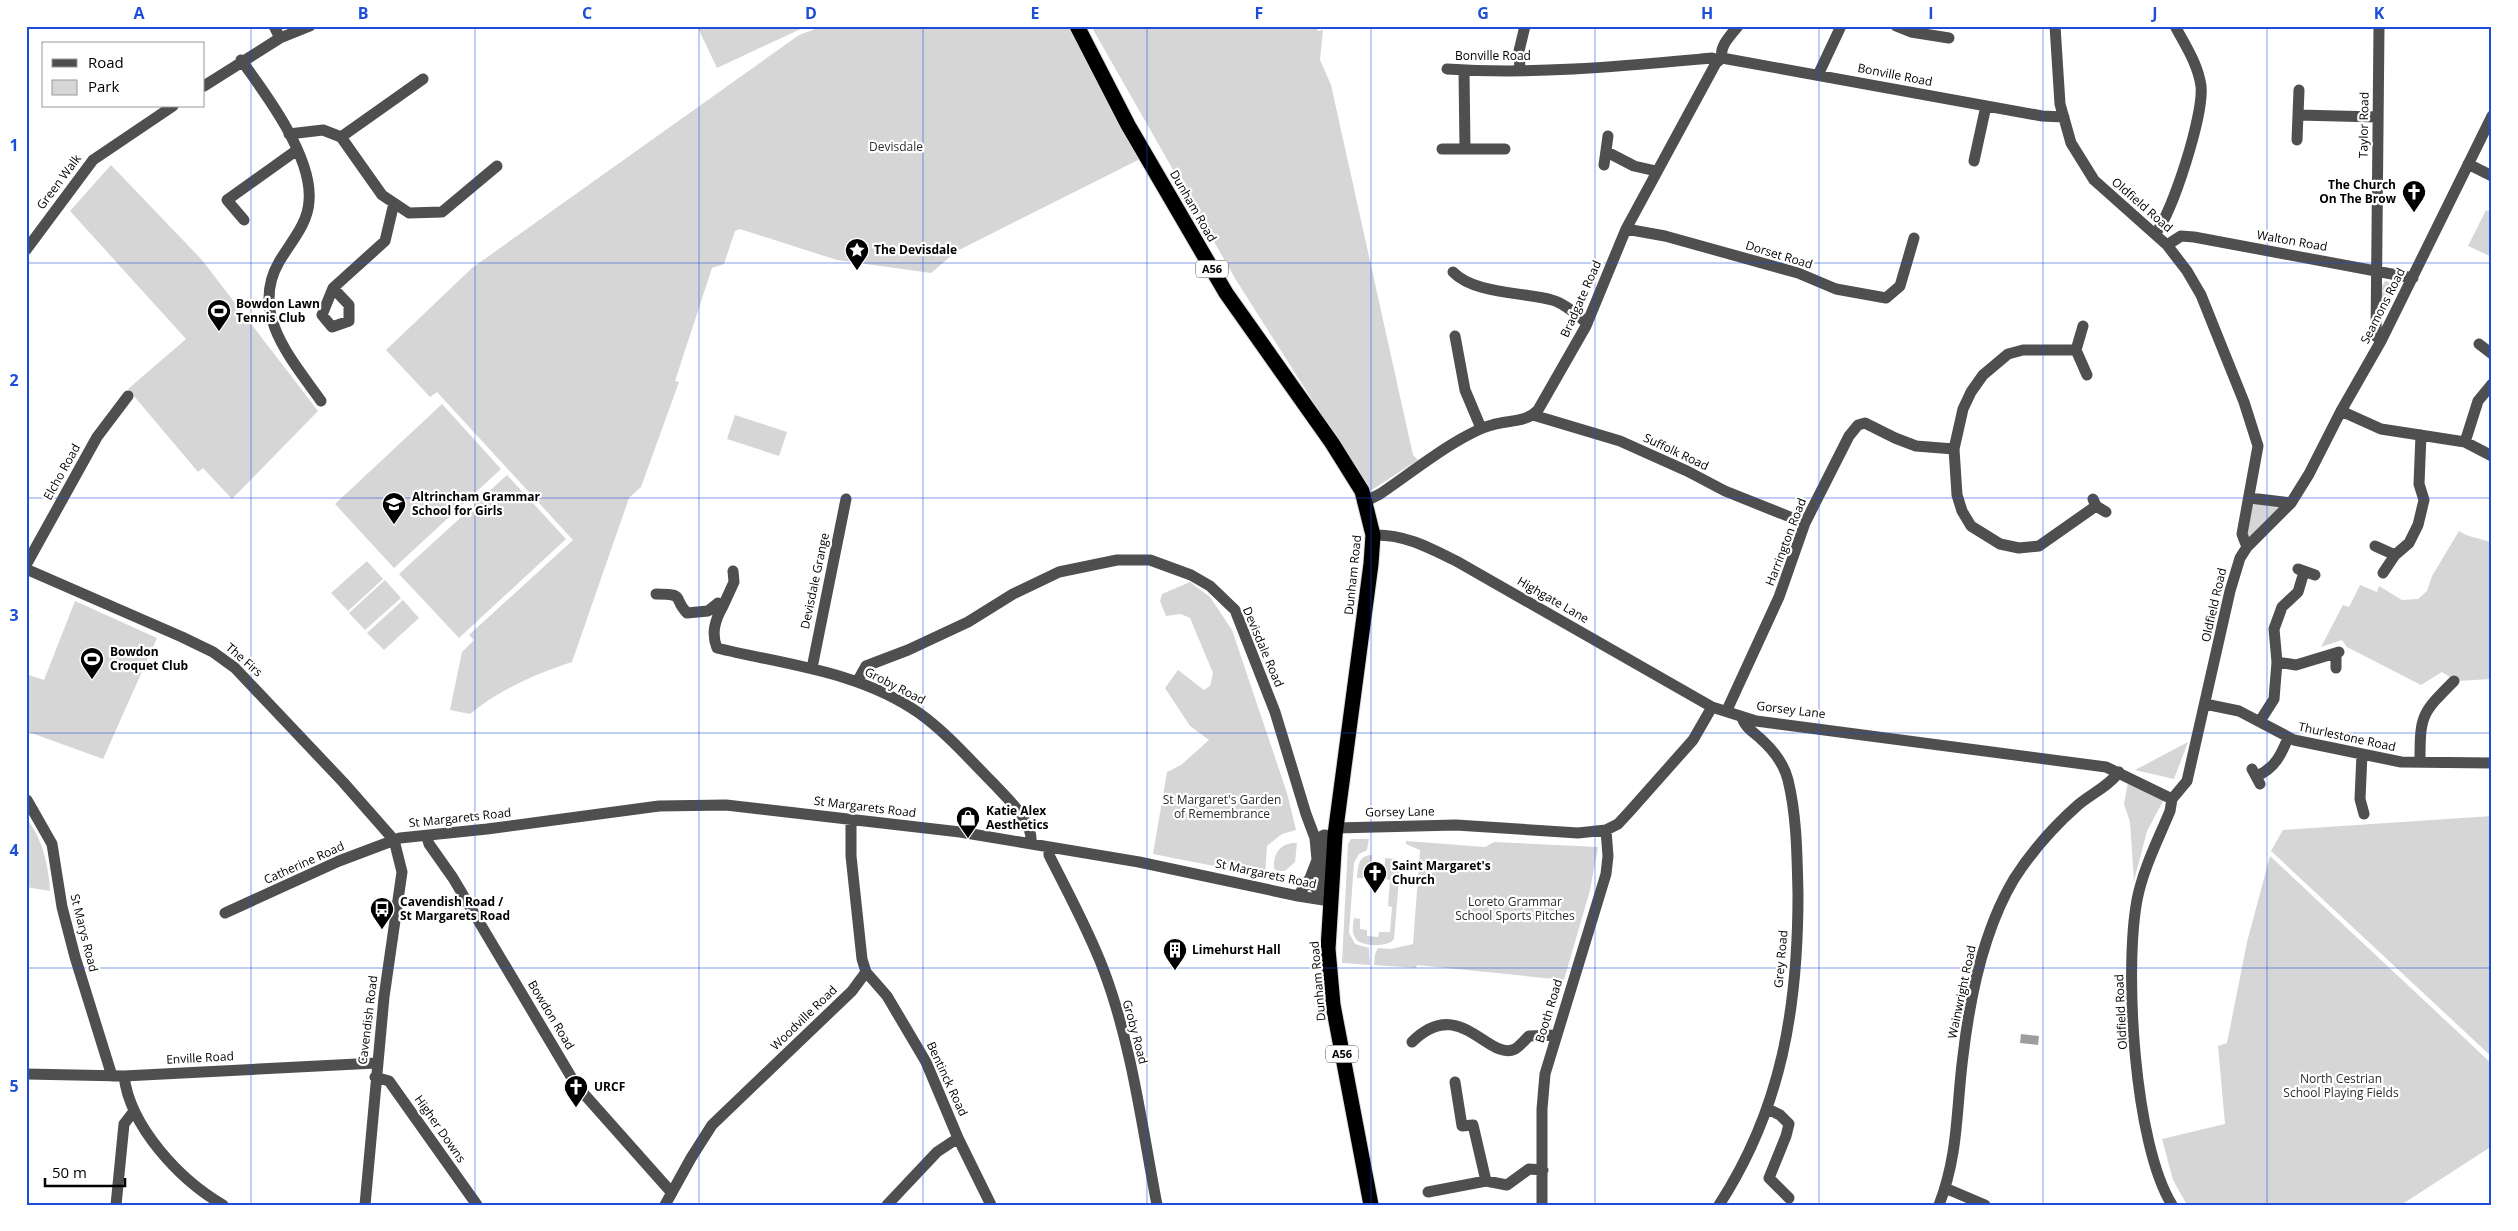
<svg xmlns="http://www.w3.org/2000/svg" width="2518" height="1231" viewBox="0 0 2518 1231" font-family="'Open Sans',sans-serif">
  <rect width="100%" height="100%" fill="#fff"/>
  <path fill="#d6d6d6" d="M697,26H807L717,68Z
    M823,26H1070L1140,159L957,251L931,273L837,260L740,229L735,231L724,264L712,268L675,381L679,382L641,487L629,498L572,662C535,674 501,689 470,714L450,710L462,652L474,640L469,635L573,540L437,392L430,397L386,350L472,268L799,35Z
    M1091,26H1316L1318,31L1323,30L1320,60L1331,85L1413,455L1418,460L1370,491L1236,280Z
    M111,165L202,260L318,411L232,499L203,468L198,472L128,389L186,339L70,211Z
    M2486,210L2492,213V257L2468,246Z
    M2385,281L2399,285L2382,318L2381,288Z
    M442,404L501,469L394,568L335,504Z
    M735,415L787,432L779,456L727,439Z
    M507,475L566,539L459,638L399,574Z
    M2250,498L2291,503L2247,547Z
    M2459,531C2469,538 2481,538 2492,543V679L2456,681L2442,672L2421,685L2347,647L2342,640L2321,647L2343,605L2349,607L2360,585L2377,592L2379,586L2402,600L2418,599L2427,591L2432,576Z
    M367,561L383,579L348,611L331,593Z
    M385,580L401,598L365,630L349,613Z
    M1190,582L1210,597L1232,630L1287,793L1296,830L1282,834L1267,846L1265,876L1153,854L1167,772L1181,765L1209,740L1190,726L1165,688L1178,670L1204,690L1210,686L1213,673L1190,618L1181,614L1166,616L1160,601L1162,594Z
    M403,600L419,618L384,650L367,633Z
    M75,601L157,638L103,759L26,731V674L44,680Z
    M2188,742L2174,779L2135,770Z
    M2128,782L2168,792L2147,831L2134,881L2130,822L2124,804Z
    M2492,816V1057L2271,851L2283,830Z
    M26,818C42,837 49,867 50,891L26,887Z
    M1351,839H1369L1367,850L1359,854L1354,863L1349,933L1355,944L1369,948L1370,965L1342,963L1348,844Z
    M1406,841L1485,847L1494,842L1598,847L1590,890L1564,980L1417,965L1416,968L1374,965L1375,954L1378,948L1391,949L1413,944L1420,850L1406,844Z
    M1297,843L1295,862L1285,871H1277L1274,868C1273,853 1281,842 1297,843Z
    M1372,855L1370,878H1357C1358,867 1358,855 1372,855Z
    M2270,856L2492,1064V1146L2401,1205H2187L2173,1180L2162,1139L2225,1124L2218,1046L2227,1043L2247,942Z
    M1385,858L1396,859L1400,867L1394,939C1389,947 1362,947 1356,939C1351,933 1353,925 1354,918L1360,919V929L1367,930V936L1378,937L1379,932H1390L1392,907L1388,906L1390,880L1384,879Z"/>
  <path fill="#9d9d9d" d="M2021,1034L2039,1036L2038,1045L2020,1043Z"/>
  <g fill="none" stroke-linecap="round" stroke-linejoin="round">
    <g stroke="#dbdbdb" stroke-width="17">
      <path id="highway" d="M1077,26L1128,125L1226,293L1332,443L1362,491L1373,535L1371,564L1335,835L1328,949L1333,1005L1371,1205"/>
    </g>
    <path stroke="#4f4f4f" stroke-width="11" d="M274,26L280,38
      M1896,26L1911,32L1949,38
      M2055,26L2060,104L2071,143L2094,180L2167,245L2187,271L2201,295L2244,402L2258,446L2242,534L2247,547
      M2379,26L2376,336L2381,341
      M1722,58L2042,116L2064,117
      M1722,58C1719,46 1731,35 1738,26
      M241,60C266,94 313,157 309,201C308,224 290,243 279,262C249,314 293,361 321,401
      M1447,69C1535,75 1625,66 1712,58L1719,60
      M1464,70L1465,149
      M1520,70L1519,51L1525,26
      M1818,75L1841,26
      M204,86L280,38L310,26
      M2298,115L2377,117
      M289,134L323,130L341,137L382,195L409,213L442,212L497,166
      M341,137L423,79
      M2297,140L2299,90
      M1442,149H1505
      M1607,152L1634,166L1656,171
      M1974,161L1986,106
      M2468,164L2492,176
      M1604,165L1608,136
      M244,220L227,200L297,150
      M1626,229L1665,236L1798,273L1836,289L1886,298L1900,286L1914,238
      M2155,234C2173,212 2204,114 2201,86C2198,64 2185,45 2175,26
      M2167,245L2181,236L2194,237L2413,278
      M26,250L93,160L173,106
      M1453,272C1474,294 1523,292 1552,300C1564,303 1577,315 1587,323
      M333,288L349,305V321L332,327L322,315L333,288L385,241L394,203
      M2083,326L2076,350L2087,375
      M1455,336L1465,390L1481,428
      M2479,344L2492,354
      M2076,350H2023L2008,354L1983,375L1971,392L1963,409L1954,449L1957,495L1962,511L1971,526L2000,544L2019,548L2039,546L2096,506
      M2341,411L2381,429L2465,442L2492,456
      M1533,415L1620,441L1687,471L1725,491L1805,523
      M2465,442L2478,401L2492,384
      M2250,498L2291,503
      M2093,499L2096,506L2106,512
      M1366,501L1380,494C1410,474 1459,434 1492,425C1508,420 1526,423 1538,410L1586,326L1626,229L1716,63L1722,58
      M1373,535C1405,534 1430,548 1458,562L1712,707L1756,721L2106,767L2172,799
      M2375,546L2395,555
      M26,565L97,437L128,396
      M26,569L182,637L213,652L235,668L343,782L394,840L402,872L384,997L365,1205
      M2298,569L2315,575
      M2383,573L2395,555L2409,543L2418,525L2424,500L2419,484L2421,435
      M656,594C687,594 672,598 687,613L708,611L718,603L723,606C715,620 711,633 717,648C786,665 859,671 919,713C947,733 970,760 994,784C1008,799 1034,822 1031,844
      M723,606L734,582L733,571
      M2277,662L2296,665L2339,652
      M812,668L846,499
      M2336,668V653
      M857,682L866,666L908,650L968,622L1013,594L1059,572L1117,560H1150L1191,575L1210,586L1235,610L1275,712L1306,814L1315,838L1317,860L1310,878L1298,896
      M2205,704L2239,711L2294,740L2362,754L2401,762L2492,763
      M1727,710L1779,597L1805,523L1849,436L1858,425L1865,423L1895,438L1916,446L1954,449
      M2260,721L2274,699L2277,662L2274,629L2282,607L2298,592L2304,572
      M2362,754L2360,799L2364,814
      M2420,762C2420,715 2421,714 2454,681
      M2252,769L2260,784
      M2257,776C2275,768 2281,755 2288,738
      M27,800L52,844L62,907L75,957L112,1076
      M851,819V856L862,959L866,972L887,996L926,1062L958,1138L991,1205
      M1336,828L1456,825L1578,833L1606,830L1618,824L1630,811L1693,740L1712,707
      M1324,835L1329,836L1324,883L1323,888L1318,891L1313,885L1322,861L1319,838Z
      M427,837L429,844L453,878L576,1085L672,1193
      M1049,847V855C1068,893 1089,931 1104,971C1132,1046 1142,1127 1157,1205
      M225,913L339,861L400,838L487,829L659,806L726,805L960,832L1139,862L1298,896L1330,901
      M1412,1042C1460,994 1488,1062 1515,1049C1520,1046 1525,1040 1529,1036L1556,1035
      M26,1074L124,1076L376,1063
      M124,1076C130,1127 180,1180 223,1205
      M375,1077L389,1081L477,1205
      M1455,1082L1462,1126L1473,1125L1486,1181
      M1768,1109L1780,1115L1789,1124L1786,1136L1769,1178L1789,1198
      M1945,1188L1985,1205
      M1428,1192L1486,1181L1507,1185L1529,1169L1543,1170
      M116,1205L124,1124L134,1111
      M665,1205L691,1158L712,1125L852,991L866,972
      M887,1205L937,1152L958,1138
      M1542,1205V1109L1545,1074L1606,874L1608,856L1606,830
      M1719,1205C1782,1108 1798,1007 1798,894C1797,856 1797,817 1788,780C1784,764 1774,751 1762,740C1755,733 1744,727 1742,717
      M1939,1205C1959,1153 1956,1109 1963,1056C1970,996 1983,931 2014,879C2032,851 2053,827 2078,805C2091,794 2109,786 2119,772
      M2172,1205C2134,1144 2124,971 2137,900C2143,869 2158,840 2170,811L2172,799L2187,781L2230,591L2240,558L2247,547L2291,503L2309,474L2341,411L2381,341L2492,116"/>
    <use href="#highway" stroke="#000" stroke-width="15"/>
  </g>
  <path fill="none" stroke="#1d4ed8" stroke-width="1" stroke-opacity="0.55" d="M251,26V1205M475,26V1205M699,26V1205M923,26V1205M1147,26V1205M1371,26V1205M1595,26V1205M1819,26V1205M2043,26V1205M2267,26V1205M26,263H2492M26,498H2492M26,733H2492M26,968H2492"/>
  <defs>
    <g id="church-pin" transform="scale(1.25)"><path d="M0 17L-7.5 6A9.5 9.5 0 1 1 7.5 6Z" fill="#000" stroke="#fff"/><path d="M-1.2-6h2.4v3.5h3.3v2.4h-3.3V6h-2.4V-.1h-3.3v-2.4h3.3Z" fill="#fff"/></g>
    <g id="sight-pin" transform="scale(1.25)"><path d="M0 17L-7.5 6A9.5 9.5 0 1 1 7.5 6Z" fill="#000" stroke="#fff"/><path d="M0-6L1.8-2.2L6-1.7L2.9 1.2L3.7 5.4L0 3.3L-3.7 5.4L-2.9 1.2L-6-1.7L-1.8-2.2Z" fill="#fff"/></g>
    <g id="stadium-pin" transform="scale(1.25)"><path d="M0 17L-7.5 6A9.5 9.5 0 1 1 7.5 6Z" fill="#000" stroke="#fff"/><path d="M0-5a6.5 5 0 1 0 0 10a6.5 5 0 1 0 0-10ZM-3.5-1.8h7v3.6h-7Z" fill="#fff"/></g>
    <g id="school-pin" transform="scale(1.25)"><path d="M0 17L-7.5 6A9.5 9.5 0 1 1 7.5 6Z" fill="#000" stroke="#fff"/><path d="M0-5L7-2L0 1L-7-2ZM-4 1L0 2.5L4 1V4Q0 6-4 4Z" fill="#fff"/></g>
    <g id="shop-pin" transform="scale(1.25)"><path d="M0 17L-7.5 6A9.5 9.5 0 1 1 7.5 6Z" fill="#000" stroke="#fff"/><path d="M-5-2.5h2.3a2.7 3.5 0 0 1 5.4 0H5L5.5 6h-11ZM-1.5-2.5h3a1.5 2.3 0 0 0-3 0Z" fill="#fff"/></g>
    <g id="bus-pin" transform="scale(1.25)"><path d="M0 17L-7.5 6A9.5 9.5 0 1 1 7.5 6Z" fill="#000" stroke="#fff"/><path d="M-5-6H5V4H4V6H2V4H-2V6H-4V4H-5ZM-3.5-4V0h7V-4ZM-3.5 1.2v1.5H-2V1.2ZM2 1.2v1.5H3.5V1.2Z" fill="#fff"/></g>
    <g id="building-pin" transform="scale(1.25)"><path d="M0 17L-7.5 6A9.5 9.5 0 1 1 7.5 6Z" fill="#000" stroke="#fff"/><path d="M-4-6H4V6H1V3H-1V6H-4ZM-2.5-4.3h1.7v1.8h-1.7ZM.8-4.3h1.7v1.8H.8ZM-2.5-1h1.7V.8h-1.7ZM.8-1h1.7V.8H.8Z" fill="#fff"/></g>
  </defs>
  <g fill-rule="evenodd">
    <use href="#church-pin" x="2414" y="192"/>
    <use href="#sight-pin" x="857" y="250"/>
    <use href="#stadium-pin" x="219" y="311"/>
    <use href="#school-pin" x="394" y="504"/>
    <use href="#stadium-pin" x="92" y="659"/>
    <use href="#shop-pin" x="968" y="818"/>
    <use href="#church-pin" x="1375" y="873"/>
    <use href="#bus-pin" x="382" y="909"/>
    <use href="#building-pin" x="1175" y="950"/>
    <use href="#church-pin" x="576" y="1087"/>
  </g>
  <g text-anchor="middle" stroke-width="4.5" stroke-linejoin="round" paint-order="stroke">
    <g fill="#fff" stroke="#4c4c4c" stroke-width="1">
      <rect x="1196" y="260.5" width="32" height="17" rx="4"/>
      <rect x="1326" y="1045.5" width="32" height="17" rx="4"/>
    </g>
    <g font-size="11" font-weight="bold" fill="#000">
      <text x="1212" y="273">A56</text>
      <text x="1342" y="1058">A56</text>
    </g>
    <g font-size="12" fill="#000" stroke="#fff">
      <text x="1493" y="60">Bonville Road</text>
      <text transform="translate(1895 75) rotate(11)" y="4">Bonville Road</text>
      <text transform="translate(2364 125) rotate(-89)" y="4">Taylor Road</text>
      <text transform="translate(59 182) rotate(-53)" y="4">Green Walk</text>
      <text transform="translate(2142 205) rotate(41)" y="4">Oldfield Road</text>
      <text transform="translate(1193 206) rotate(60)" y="4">Dunham Road</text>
      <text transform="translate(2292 241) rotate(10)" y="4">Walton Road</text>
      <text transform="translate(1779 255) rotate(17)" y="4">Dorset Road</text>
      <text transform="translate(1581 299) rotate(-66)" y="4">Bradgate Road</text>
      <text transform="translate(2383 306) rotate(-63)" y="4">Seamons Road</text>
      <text transform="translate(1676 452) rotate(25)" y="4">Suffolk Road</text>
      <text transform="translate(62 472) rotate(-61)" y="4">Elcho Road</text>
      <text transform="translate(1786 542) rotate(-69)" y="4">Harrington Road</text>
      <text transform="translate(1353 575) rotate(-84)" y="4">Dunham Road</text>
      <text transform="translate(815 581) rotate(-78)" y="4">Devisdale Grange</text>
      <text transform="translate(1553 600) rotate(30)" y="4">Highgate Lane</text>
      <text transform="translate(2214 605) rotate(-77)" y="4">Oldfield Road</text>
      <text transform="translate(1263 647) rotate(67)" y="4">Devisdale Road</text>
      <text transform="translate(244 660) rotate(41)" y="4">The Firs</text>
      <text transform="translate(895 686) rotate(27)" y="4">Groby Road</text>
      <text transform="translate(1791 710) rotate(7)" y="4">Gorsey Lane</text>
      <text transform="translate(2347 737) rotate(12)" y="4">Thurlestone Road</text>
      <text transform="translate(865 807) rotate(7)" y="4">St Margarets Road</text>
      <text transform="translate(1400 812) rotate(-1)" y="4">Gorsey Lane</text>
      <text transform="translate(460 818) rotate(-6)" y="4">St Margarets Road</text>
      <text transform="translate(304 863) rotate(-24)" y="4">Catherine Road</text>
      <text transform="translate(1266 874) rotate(12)" y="4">St Margarets Road</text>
      <text transform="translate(84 933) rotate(76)" y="4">St Marys Road</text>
      <text transform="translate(1781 959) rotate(-85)" y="4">Grey Road</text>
      <text transform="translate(1318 981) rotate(-95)" y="4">Dunham Road</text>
      <text transform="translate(1962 992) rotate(-78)" y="4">Wainwright Road</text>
      <text transform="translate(1549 1011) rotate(-73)" y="4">Booth Road</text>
      <text transform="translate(2121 1012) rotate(-93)" y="4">Oldfield Road</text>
      <text transform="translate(551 1015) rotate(59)" y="4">Bowdon Road</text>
      <text transform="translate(804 1018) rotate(-44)" y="4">Woodville Road</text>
      <text transform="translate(368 1020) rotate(-83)" y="4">Cavendish Road</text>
      <text transform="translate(1135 1032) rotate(75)" y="4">Groby Road</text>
      <text transform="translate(200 1058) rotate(-3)" y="4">Enville Road</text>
      <text transform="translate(947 1079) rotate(65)" y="4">Bentinck Road</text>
      <text transform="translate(440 1129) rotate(55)" y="4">Higher Downs</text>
    </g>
    <g font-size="12" fill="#2d2d2d" stroke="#fff">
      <text x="896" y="151">Devisdale</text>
      <text x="1222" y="804">St Margaret's Garden<tspan x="1222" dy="14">of Remembrance</tspan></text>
      <text x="1515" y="906">Loreto Grammar<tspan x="1515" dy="14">School Sports Pitches</tspan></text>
      <text x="2341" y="1083">North Cestrian<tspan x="2341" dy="14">School Playing Fields</tspan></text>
    </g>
    <g font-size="12" font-weight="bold" fill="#000" stroke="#fff" text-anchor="start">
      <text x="2396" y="189" text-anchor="end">The Church<tspan x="2396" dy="14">On The Brow</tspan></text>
      <text x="874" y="254">The Devisdale</text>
      <text x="236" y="308">Bowdon Lawn<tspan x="236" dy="14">Tennis Club</tspan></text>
      <text x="412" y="501">Altrincham Grammar<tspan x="412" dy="14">School for Girls</tspan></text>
      <text x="110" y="656">Bowdon<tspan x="110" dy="14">Croquet Club</tspan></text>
      <text x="986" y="815">Katie Alex<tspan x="986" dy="14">Aesthetics</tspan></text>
      <text x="1392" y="870">Saint Margaret's<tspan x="1392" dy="14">Church</tspan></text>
      <text x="400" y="906">Cavendish Road /<tspan x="400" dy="14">St Margarets Road</tspan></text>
      <text x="1192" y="954">Limehurst Hall</text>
      <text x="594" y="1091">URCF</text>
    </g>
  </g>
  <rect width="2518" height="1231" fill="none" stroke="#ffffff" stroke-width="55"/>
  <rect x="42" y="42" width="162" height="65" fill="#ffffff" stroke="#999999"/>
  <rect x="52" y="59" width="25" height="8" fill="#4f4f4f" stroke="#999999"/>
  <text x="88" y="68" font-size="15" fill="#000000">Road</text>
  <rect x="52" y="80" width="25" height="15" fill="#d6d6d6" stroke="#999999"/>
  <text x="88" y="92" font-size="15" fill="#000000">Park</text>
  <path d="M45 1178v8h80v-8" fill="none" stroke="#000000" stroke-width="2.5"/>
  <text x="52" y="1178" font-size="15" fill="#000000" stroke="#ffffff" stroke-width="4" paint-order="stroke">50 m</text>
  <rect x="28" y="28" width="2462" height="1176" fill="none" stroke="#1d4ed8" stroke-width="2"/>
  <g font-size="16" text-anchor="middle" font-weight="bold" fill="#1d4ed8">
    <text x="139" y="19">A</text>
    <text x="363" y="19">B</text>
    <text x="587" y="19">C</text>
    <text x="811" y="19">D</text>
    <text x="1035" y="19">E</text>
    <text x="1259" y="19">F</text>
    <text x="1483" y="19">G</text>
    <text x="1707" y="19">H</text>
    <text x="1931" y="19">I</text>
    <text x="2155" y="19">J</text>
    <text x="2379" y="19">K</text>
    <text x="14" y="151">1</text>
    <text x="14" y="386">2</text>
    <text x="14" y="621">3</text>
    <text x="14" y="856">4</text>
    <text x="14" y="1092">5</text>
  </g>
</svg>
